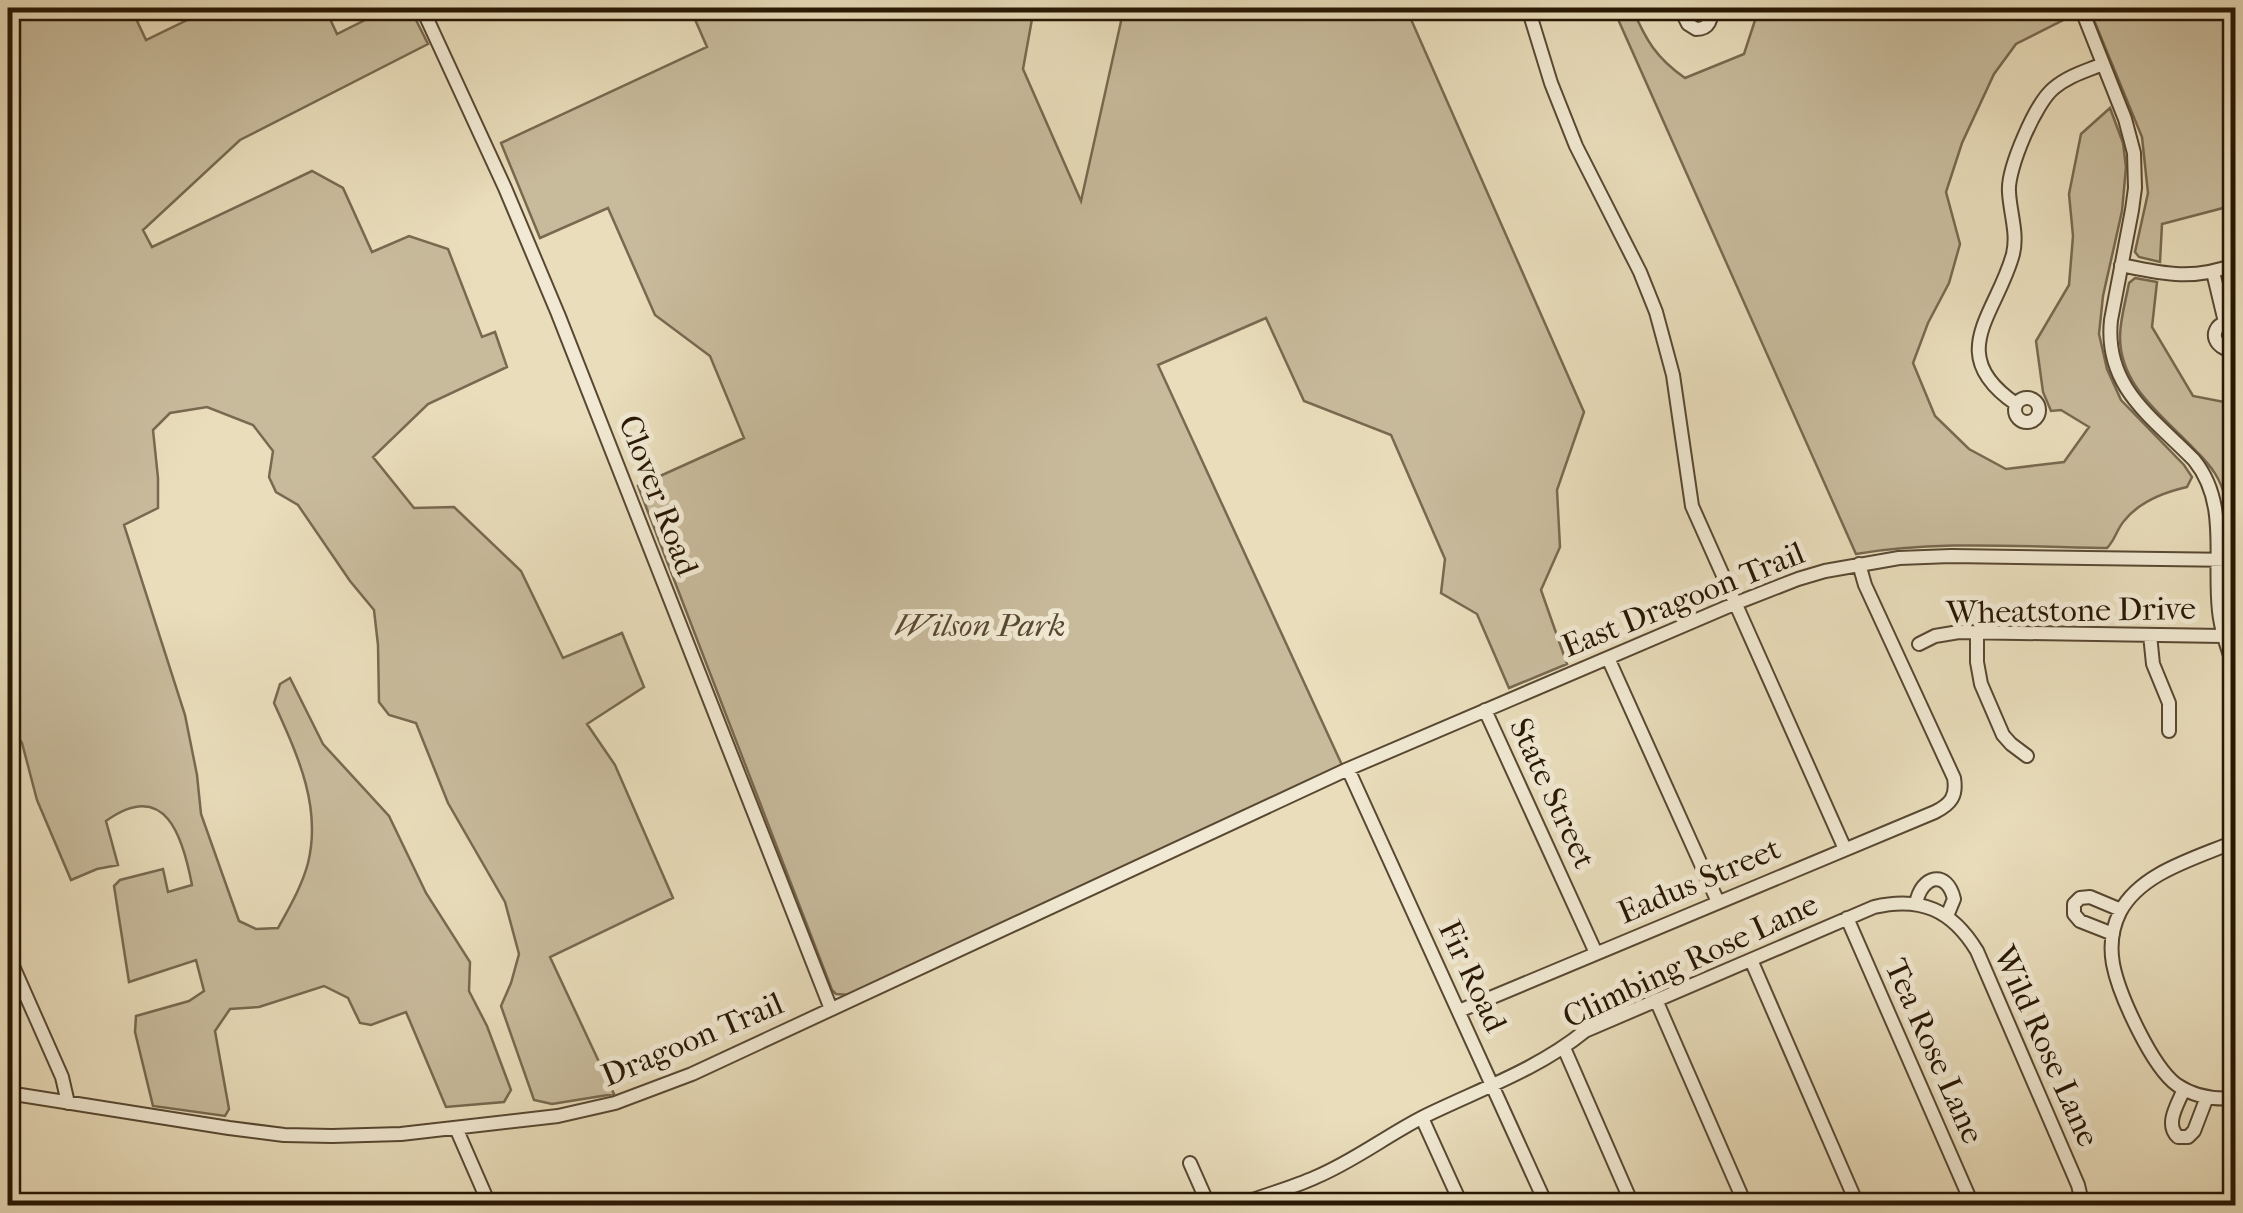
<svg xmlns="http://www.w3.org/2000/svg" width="2243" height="1213" viewBox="0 0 2243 1213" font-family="'IM FELL French Canon',serif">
  <rect width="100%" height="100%" fill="#e9ddbb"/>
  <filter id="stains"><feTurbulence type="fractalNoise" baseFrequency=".002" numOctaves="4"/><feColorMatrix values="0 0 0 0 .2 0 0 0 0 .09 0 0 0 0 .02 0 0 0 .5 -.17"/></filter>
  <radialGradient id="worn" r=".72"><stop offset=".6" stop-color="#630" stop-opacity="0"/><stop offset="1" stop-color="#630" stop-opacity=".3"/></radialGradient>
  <path fill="#c8bb9c" stroke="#786950" stroke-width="2.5" d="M8,8H131L146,40L212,8H325L337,34L389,8H410L428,44L240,140L143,230L152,247L312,171L343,188L372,252L409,236L448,249L482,337L495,332L507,367L428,404L373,457L414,508L454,507L521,571L563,658L622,633L644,687L587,724L615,765L673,898L550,957L614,1094L552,1104L534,1100L501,1006L511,983L519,954L505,902L448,803L416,723L389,715L379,702L378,645L374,610L350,581L298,505L276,492L269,477L273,451L253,425L207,407L170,413L153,430L158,478V508L124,525L185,715L197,775L201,814L239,921L256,929L278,928C289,908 302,886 308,863C322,806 297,754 274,703L280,684L290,678L323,744L389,816L426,893L470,962L469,991L487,1026L511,1090L504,1102L446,1107L406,1012L371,1025L360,1023L348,998L324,986L259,1007L230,1009L215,1031L229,1109L225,1116L153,1106L135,1032L136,1016L189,1001L204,991L196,960L129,982L114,886L120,880L163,869L168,892L192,885C183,838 166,778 106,821L118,865L97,869L71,880L37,800L22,743L8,723Z
    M690,8H1034L1023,69L1081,201L1124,8H1406L1584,412L1557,490L1560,547L1541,590L1567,664L1509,688L1477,614L1441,593L1445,559L1391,435L1304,401L1266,318L1158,365L1342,765L850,995L836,994L832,990L638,486L744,438L710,356L655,315L608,208L540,238L501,143L707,47Z
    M1613,8H1632C1646,40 1656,58 1685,78L1744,54L1759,8H2071L2073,15L2016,44L1994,74L1962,143L1946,192L1960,244L1949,283L1928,323L1913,363L1935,416L1969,449L2006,469L2064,462L2089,427L2061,410L2051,411L2043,392L2036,341L2069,285L2073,236L2069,194L2081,134L2110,108L2123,143L2126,167L2122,211L2103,296L2099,334L2107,369L2121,400L2184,465L2192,477L2187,487C2165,492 2139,502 2124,521C2117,529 2115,540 2107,548C2024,547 1938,540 1856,554Z
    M2089,8H2235V200L2223,208L2162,224L2160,262L2139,257L2135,252L2148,193L2142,137Z
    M2135,278L2157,282L2152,327L2193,396L2224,402L2235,396V500L2225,498C2221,479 2211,466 2197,452C2166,418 2120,388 2120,337C2120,319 2126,300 2129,283Z"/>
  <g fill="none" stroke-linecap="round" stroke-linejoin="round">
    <g stroke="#584832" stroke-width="16">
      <path id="minor" d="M422,8L505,188L558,314L831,1009
        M1528,8L1551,83L1576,146L1640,272L1656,312L1673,375L1692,506L1845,849
        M1680,8L1688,24L1696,29C1709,29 1713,19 1709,8
        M2081,8L2125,119L2134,153L2135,188L2132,210L2111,320C2104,387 2152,417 2194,460C2229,503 2213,558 2219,611C2221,631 2228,651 2236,671
        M2121,265C2164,274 2193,281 2236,264
        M2213,272L2225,322
        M2236,325C2217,316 2206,339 2224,348L2236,345
        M2015 410a12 12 0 1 1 24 0a12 12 0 1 1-24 0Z
        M2016,404C1943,354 1997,314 2013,254C2018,233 2010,213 2009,192C2007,169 2036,102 2054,88C2068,76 2086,71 2103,64
        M1977,633V662L1981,684L2003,735L2011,744L2027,756
        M2150,635L2153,664L2169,703V731
        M1919,644L1935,636L1959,632L2223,636
        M1608,658L1718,902
        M1485,710L1596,953
        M1348,769L1547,1206
        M2236,841C2197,858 2141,872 2120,912C2112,928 2110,947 2113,964C2119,995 2152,1067 2177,1085C2195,1097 2215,1100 2236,1098
        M1916,904C1921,875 1947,869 1954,899L1947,916
        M1847,918L1973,1206
        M2113,934L2080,921L2074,914V904L2080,898L2090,897L2121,910
        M8,955L62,1077L68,1103
        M1751,960L1858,1206
        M1656,1000L1746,1206
        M1459,1011L1935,812C1951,804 1957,796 1954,778L1865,585L1859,564
        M1564,1048L1633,1206
        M2184,1089C2178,1104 2164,1124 2178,1137H2188L2194,1131L2207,1097
        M8,1093L229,1128L284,1135L332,1136L401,1134L558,1116L615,1103L692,1074L1348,769L1734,604L1798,579L1825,571L1899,558L1951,556L2236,560
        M1422,1118L1462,1206
        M456,1128L490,1206
        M1190,1163L1209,1206
        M1237,1206C1263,1195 1290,1189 1316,1177C1354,1161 1386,1136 1423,1117C1478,1090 1537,1070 1585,1031L1874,907C1921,896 1952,910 1977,951L2078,1185L2083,1206"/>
    </g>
    <use href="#minor" stroke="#f1e9d3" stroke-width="12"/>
  </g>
  <g text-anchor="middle" stroke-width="10" stroke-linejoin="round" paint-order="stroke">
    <g font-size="32" fill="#281704" stroke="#f1e9d3">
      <text transform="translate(659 495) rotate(69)" y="11">Clover Road</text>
      <text transform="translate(1683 599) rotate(-22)" y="11">East Dragoon Trail</text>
      <text transform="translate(2071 610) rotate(-1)" y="11">Wheatstone Drive</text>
      <text transform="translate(1553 793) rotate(65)" y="11">State Street</text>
      <text transform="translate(1699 880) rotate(-23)" y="11">Eadus Street</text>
      <text transform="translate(1690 960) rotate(-25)" y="11">Climbing Rose Lane</text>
      <text transform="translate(1473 976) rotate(65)" y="11">Fir Road</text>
      <text transform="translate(692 1039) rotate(-23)" y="11">Dragoon Trail</text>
      <text transform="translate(2047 1046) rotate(66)" y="11">Wild Rose Lane</text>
      <text transform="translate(1935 1051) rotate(66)" y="11">Tea Rose Lane</text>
    </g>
    <g font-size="32" font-style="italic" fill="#584832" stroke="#f1e9d3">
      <text x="980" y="636">Wilson Park</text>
    </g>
  </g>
  <rect width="2243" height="1213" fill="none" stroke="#e9ddbb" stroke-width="40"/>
  <rect x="10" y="10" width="2223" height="1193" fill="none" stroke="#281704" stroke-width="5"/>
  <rect x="20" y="20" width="2203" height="1173" fill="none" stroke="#281704" stroke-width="2.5"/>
  <rect width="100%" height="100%" filter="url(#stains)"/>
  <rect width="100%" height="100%" fill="url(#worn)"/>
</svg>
